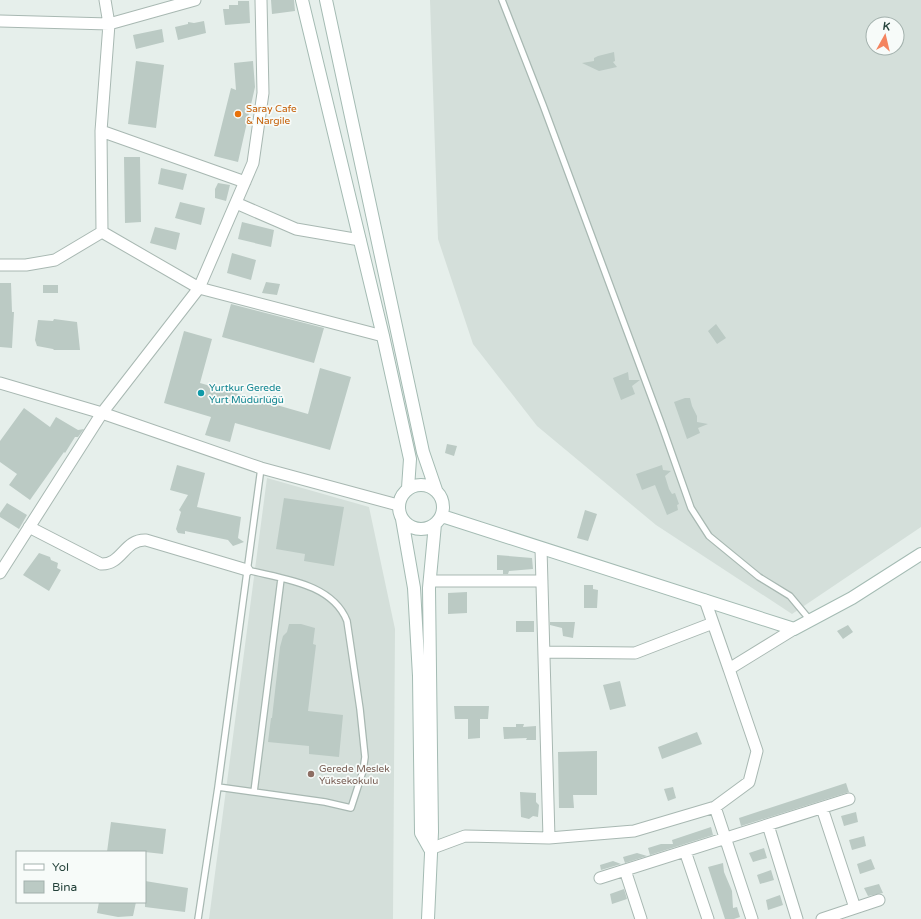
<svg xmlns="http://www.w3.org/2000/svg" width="921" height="919" viewBox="0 0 921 919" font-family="'Varela Round',sans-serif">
  <rect width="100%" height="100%" fill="#e6efeb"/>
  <path fill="#d4dfda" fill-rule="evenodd" d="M430,0H921V527L792,614L656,525L537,426L473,344L438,239ZM873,24H897V48H873Z
    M267,478L369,507L395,629L393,919H209Z"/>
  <path fill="#bbcac4" d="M271,0H294L295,11L272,14Z
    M238,1H249L250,23L225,25L223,9H229V5H238Z
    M204,21L206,33L178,40L175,27L188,24V22L194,23Z
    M162,29L164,42L136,49L133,35Z
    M614,52L615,61L613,62L617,67L599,71L582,63L594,61V58L598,56Z
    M136,61L164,65L156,128L128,124Z
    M253,61L255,87L238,162L214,156L231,88L236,90L234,63Z
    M124,157H140L141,222L125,223Z
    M161,168L187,174L183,190L158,184Z
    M218,183L230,185L226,201L215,198V189Z
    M180,202L205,208L201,225L175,218Z
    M242,222L274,230L271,247L238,239Z
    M155,227L180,233L176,250L150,243Z
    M232,253L256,260L251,280L227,273Z
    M266,282L280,284L277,295L262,293Z
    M0,283H11L12,312H14L12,348L0,347Z
    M43,285H58V293H43Z
    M231,304L324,328L314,363L222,337Z
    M54,319L77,322L80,350H54L53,349L37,346L35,340L38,320L53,321Z
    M716,324L726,338L717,344L708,331Z
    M184,331L212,339L200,383L308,414L320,368L351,377L330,450L235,423L230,442L205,435L211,417L164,403Z
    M628,372L629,380H640L632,386L635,394L621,400L613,378Z
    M685,398H690L692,406L697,416V422L708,424L698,428L700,433L687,439L674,402Z
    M24,408L50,427L56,417L78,430L84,429L78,437H75L65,453L64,452L30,500L9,485L17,474L0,462V441Z
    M447,444L457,446L454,456L445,453Z
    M177,465L205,473L197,507L241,517L238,538L244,542L233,546L228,540L185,531V534L178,533L176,529L181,512L179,510L188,495L170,490Z
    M662,465L663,470L671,471L665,476L669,489L672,494L675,493L679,504L677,505L678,510L667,515L655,485L642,490L636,474Z
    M284,498L344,507L334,566L304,561L305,554L276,549Z
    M7,503L27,515L19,529L0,517V513Z
    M585,510L597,514L588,541L577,538Z
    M39,553L50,557L51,560L58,563L57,568L61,570L49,591L23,575Z
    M497,555L532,558L533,569L509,571L508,574H503V570H497Z
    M584,585H593V589L598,590L597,608H584Z
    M467,592V613L448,614V593Z
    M516,621H534V632H516Z
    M550,622H575L573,638L563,636L562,628L550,625Z
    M289,624H301L315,628L313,644L316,645L308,711L343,715L339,757L309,754V746L268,742L271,718H272L280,647L283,636L287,632Z
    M848,625L853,632L843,639L837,631Z
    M620,681L626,706L610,710L603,685Z
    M454,706H489L488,719H480V738L468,739V719H455Z
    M516,724H524L523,727L536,726V740H526L527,738L504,739L503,727H516Z
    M697,732L702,744L662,759L658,747Z
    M597,751V795H573L574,808H559L558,752Z
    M846,783L849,792L741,826L739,818Z
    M673,787L676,798L668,801L664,789Z
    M520,792L536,793V802L539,805L538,817L533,816L529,819L521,817Z
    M856,812L858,822L844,826L841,816Z
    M111,822L166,829L163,854L145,852H107Z
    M711,827L713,835L650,855L648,848L661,844H673L672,840Z
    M864,836L866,846L852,850L849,840Z
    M764,848L767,858L753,862L749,853Z
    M637,853L647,856L625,863L623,857Z
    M871,859L875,869L860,874L857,864Z
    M613,861L621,864L601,870L600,865Z
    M723,863L724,872L732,891L733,908L737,907L740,917L734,919H725L708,867Z
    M771,870L774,880L760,884L757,875Z
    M145,881L188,888L185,912L145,907Z
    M879,884L883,893L868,896L864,888Z
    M624,889L627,899L612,904L610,894Z
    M780,895L783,905L768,910L766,900Z
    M99,902H136L133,916L118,917L97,913Z"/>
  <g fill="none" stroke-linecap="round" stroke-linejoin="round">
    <g stroke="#a8b8b2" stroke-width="8">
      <path id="lane" d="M502,0L543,105L661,423L691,508L709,536L759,577L790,596L810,620
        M247,570C282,579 332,583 347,621L360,709L365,757L363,771L351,808L325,802L254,792L281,579
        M218,787L254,792
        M198,919L218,787L261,468"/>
    </g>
    <g stroke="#a8b8b2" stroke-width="13">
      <path id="street" d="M105,0L109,24L101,131L102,232L199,288L383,336
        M261,0L263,93L253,163L199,288L102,413L261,468L398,505
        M0,21L109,24L195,0
        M101,131L245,182
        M236,203L296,229L360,240
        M0,265H26L55,260L102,232
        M0,383L102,413L0,573
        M29,527L101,564C122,565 124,539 146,540L247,570
        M541,548L549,838
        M430,581H542
        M705,600L729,669
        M544,652L635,653L713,623
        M715,807L752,919
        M822,808L855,908
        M768,825L797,919
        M430,849L465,836L549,838L634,831L715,807L749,782L757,751L729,669L794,629
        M685,851L708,919
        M625,870L641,919
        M600,878L849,799
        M822,919L879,900"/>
    </g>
    <g stroke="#a4bbb3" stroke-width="14">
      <path id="secondary" d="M302,0L383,336L410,459L408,488
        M326,0L423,452L436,490
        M399 507a22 22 0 1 1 44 0a22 22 0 1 1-44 0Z
        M442,516L794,629L852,598L921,554
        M402,519L414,588L419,676L421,833L430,849
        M428,919L432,832L429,588L435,524"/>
    </g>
    <use href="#lane" stroke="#fff" stroke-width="5.5"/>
    <use href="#street" stroke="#fff" stroke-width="11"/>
    <use href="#secondary" stroke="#fff" stroke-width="12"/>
  </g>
  <circle fill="#e8710a" stroke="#f7fbf9" stroke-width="1.5" cx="238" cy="114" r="4"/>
  <circle fill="#0f9aa8" stroke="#f7fbf9" stroke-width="1.5" cx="201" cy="393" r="4"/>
  <circle fill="#8d6e63" stroke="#f7fbf9" stroke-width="1.5" cx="311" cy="774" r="4"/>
  <g text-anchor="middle" stroke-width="3.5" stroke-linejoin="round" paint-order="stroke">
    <g font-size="10" fill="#c56008" stroke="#f7fbf9" text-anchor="start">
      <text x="246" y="112">Saray Cafe<tspan x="246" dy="12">&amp; Nargile</tspan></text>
    </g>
    <g font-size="10" fill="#0d838f" stroke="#f7fbf9" text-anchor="start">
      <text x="209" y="391">Yurtkur Gerede<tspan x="209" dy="12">Yurt Müdürlüğü</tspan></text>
    </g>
    <g font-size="10" fill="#785e54" stroke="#f7fbf9" text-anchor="start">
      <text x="319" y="772">Gerede Meslek<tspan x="319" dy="12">Yüksekokulu</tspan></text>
    </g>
  </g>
  <rect x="16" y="851" width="130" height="52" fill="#f7fbf9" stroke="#a3b1ad"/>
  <rect x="24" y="864" width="20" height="6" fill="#ffffff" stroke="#a3b1ad"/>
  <text x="52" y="871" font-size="12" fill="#24423a">Yol</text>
  <rect x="24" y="881" width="20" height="12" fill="#bbcac4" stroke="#a3b1ad"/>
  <text x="52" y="891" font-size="12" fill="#24423a">Bina</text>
  <g transform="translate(885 36) rotate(8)"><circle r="19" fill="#f7fbf9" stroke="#a3b1ad"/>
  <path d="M0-3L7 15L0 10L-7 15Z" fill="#f4845f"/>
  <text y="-6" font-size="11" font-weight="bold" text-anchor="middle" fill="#24423a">K</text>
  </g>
</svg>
